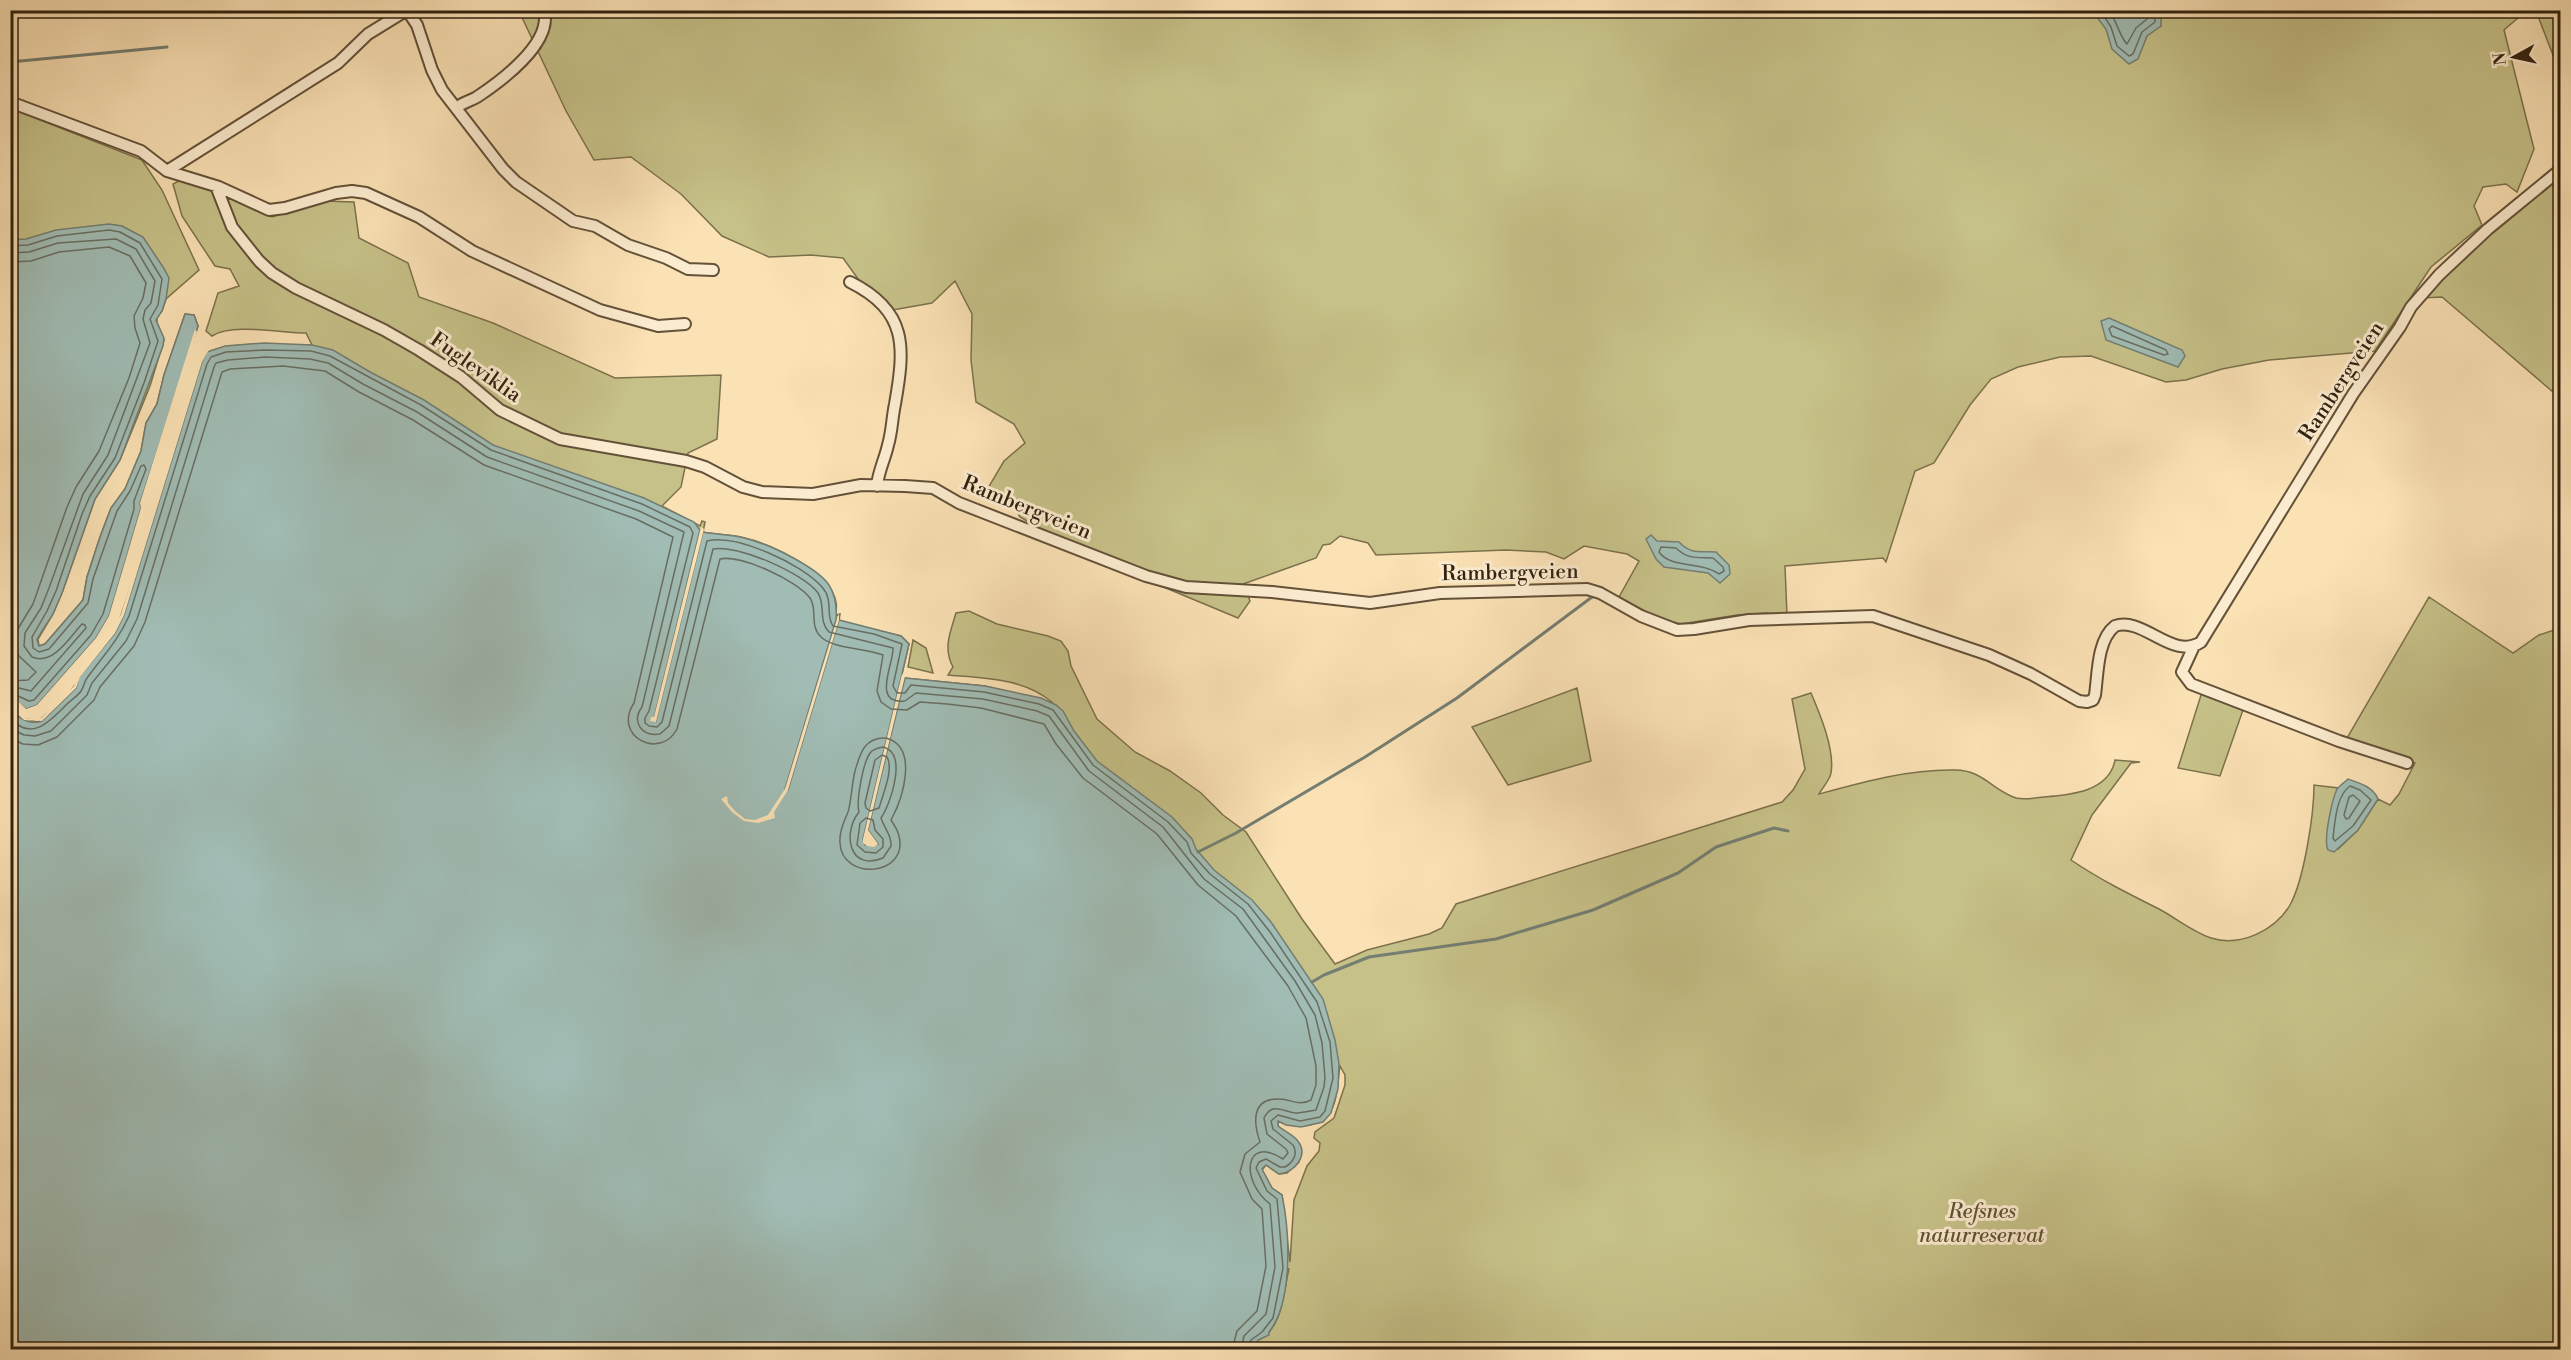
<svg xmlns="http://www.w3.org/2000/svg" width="2571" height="1360" viewBox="0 0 2571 1360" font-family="'Libre Bodoni',serif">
  <rect width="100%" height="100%" fill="#fbe2b5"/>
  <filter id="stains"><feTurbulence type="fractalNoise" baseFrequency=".00333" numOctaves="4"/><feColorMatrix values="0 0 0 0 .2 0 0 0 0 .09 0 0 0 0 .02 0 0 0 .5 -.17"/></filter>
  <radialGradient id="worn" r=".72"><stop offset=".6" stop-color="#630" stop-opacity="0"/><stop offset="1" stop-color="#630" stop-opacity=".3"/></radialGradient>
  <path fill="#c6c188" stroke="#7c714c" stroke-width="1.5" fill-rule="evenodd" d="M519,11H2526L2504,30L2534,149L2517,192L2506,184L2483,187L2474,206L2482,225L2431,267L2375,351L2269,360L2222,369L2186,380L2166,382L2091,356L2060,357L2018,367L1991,379L1970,405L1934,463L1915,471L1886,562L1883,558L1785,566L1787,616L1766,613L1737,615L1681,624L1658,618L1619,597L1639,561L1627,554L1584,546L1564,559L1546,552L1506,550L1376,555L1368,543L1340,536L1330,544L1323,545L1316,558L1243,584L1250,601L1238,618L1154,583L1158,575L1041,529L1020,517L1012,504L988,488L1004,461L1025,443L1014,424L976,402L971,360L972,314L955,281L932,303L887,311L866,290L843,258L811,255L769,257L722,236L681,194L631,157L594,160L566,111Z
    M2536,11H2560V73Z
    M10,108L142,160L162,190L199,270L166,299L162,311L157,316V323L164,340L150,386L120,460L95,499L62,593L53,614L38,639L39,646L45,644L83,600L87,577L100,537L111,508L125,489L141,451L146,423L157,404L164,375L185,314L194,315L198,326L140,503L23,704L14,705L18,716L37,722L65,698L115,633L210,351C243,340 277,346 312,345L306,333C282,333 232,323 212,336L206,331L218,293L239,286L230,269L215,266L182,216L173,184L184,178L272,217L323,201L354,202L359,238L408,263L419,297L493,323L615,378L721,375L717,439L688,453L681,487L662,506L700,526L702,521L705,522L703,532C717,535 732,534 745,538C772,544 830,572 836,602C837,606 836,611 836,615L840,614L839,621L901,636L909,644L863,843L876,846L881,780L905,678L985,686L1053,703C1024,678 984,678 948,675L953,667C943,648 950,633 956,613L969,611L997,624L1048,636L1061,641L1068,651L1071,666L1097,719L1135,752L1170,771L1201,793L1223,815L1246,832L1302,919L1335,964L1367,950L1429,934L1442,928L1456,904L1782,802L1793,790L1805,769L1792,699L1811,693C1820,714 1835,750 1831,773C1830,780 1822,788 1819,794C1863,782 1909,769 1955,770C1983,770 1992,790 2016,798C2024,800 2035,798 2044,797C2070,795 2109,792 2115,760L2140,762L2131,763L2092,815L2071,860C2099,879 2129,894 2159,909C2176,918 2193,932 2211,938C2240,947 2275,931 2290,905C2304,880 2314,814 2314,785L2338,788L2330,817L2338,849L2358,830L2378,799L2390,805L2399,794L2415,763L2347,738L2429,597L2513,653L2539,635L2560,628V1349H1254L1258,1340C1283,1329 1283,1293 1289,1269L11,792ZM1340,1066L1345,1075V1085L1334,1118L1315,1132L1314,1138L1320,1143L1319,1151L1307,1166L1294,1200L1290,1262L1282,1195L1272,1188L1262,1170L1266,1165L1279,1174L1287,1173L1299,1162C1305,1141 1292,1138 1278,1126V1121C1289,1126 1298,1127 1310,1125C1340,1118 1336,1090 1340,1066Z
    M2560,175V398L2442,297L2422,298L2455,263Z
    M913,640L926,648L933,673L908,667Z
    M1577,688L1591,761L1508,785L1472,727Z
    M2202,692L2243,710L2220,776L2178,768Z"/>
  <path fill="#a0bcb4" stroke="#747e72" stroke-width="1.5" d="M2092,11H2161V26L2147,36L2138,59L2129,64L2112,49L2106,29Z
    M109,224L122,226L143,237L163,267L169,278L166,299L162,311L156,320L164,338L163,346L120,460L95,499L62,593L53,614L37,639L39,646L45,644L83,600L87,577L100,537L111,508L125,489L141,451L146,423L157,404L164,375L185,314L194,315L198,326L140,503L141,508L109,616L96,638L37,705L26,709L18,702L15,712C21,721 32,724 42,721L76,688L79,677L115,633L124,615L202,362L207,352L225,346L264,343L312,345L333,350L370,372L424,400L493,445L644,498L694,522L700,530L654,718L656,721L703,532C717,535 731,534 744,538C766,543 816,566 829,585C836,596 837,607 836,620L785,789L788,790L839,620L901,636L909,644L863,839L865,845L878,844L868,830L905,678L985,686L1041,698L1056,705L1063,711L1074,731L1097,761L1172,817L1192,839L1196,849L1214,870L1252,900L1271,922L1323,999L1335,1040L1339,1064L1338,1089L1331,1113L1323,1122L1301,1127L1286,1125L1278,1121V1126C1284,1131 1292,1134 1297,1140C1310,1155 1294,1173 1279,1174L1266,1165L1262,1169L1272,1188L1282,1195C1290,1233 1293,1302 1269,1332V1335L1258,1340L1254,1349L11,1350V240L26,239L56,230Z
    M2109,318L2182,350L2185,356L2178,367L2106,340L2101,321Z
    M1651,535L1657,541L1679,542C1691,555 1701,551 1716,552L1729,565L1730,574L1720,583L1708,573L1664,567L1656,559L1646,539Z
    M2348,779C2360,783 2373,787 2378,799L2358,830L2334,852L2328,850C2323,840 2332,800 2337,789C2340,785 2345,782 2348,779Z"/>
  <path fill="#fbe2b5" d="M195,329L197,332L187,368L143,503L144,509L112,617L99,640L39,707L26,712L19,705L17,708L20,714L29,719L41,718L74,686L77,676L112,632L121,614L199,361L202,353L210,348L202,362L124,615L115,633L80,677L76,688L42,721L24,720L15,712L14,705L18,701L26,709L37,705L96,638L109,616L141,508L140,503Z
    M701,527L704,529L656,722L650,721L651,717H654Z
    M839,613V620L788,790L774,812L775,818L758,823L744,821L732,812L721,799L727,796L728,803L735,811L745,819L755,820L768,815L785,789Z
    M902,674L905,676L868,830L878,844L874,847L867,846L863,843V839Z"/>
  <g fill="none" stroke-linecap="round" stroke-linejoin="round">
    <path stroke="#686e62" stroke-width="1.5" d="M2100,10L2111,27L2117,46L2129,56L2133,54L2142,32L2155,22V10
      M2109,10C2116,20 2121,39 2127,44L2136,28L2147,19L2148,10
      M10,246L28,245L57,236L109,230L120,232L140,243L162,279L158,305L150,319L158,341L144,383L115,458L90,496L82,514L56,591L47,611L32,637L33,648L39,652L49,649L88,603L93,579L117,511L130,491L141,466L144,465L146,469L134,501V509L103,614L91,635L34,700L29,701L18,696L10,700
      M10,253L29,252L58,243L116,239L136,249L155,281L151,303L145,310L143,319L150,343L108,455L83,494L49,588L41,608L25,633L24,646L32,657C53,666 69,638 82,624L85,625L86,628L31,691L19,688L10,690
      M10,262L31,261L59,252L109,247L130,256L146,283L143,298L134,316L135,328L140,343L129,378L99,451L76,487L67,507L33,604L16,632L15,644L18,655L36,672L28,680L10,681
      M2112,326L2166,350L2168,354L2164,355L2112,336L2109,329Z
      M1661,547L1676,548C1688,560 1698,557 1713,558L1723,567L1724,571L1719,574C1701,561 1671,569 1659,552Z
      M10,716C30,745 52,719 67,704C72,699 78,696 81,691C84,687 84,682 87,678C102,657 118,641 129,616L207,364L211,357L226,352L265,350L311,351L330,356L421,405L491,450L642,504L690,527L693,533L649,711L645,718V723L649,726L657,727L662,722L707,541C737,534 802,564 822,587C834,600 825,615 833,626L874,634L902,644L893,686L897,693H905L911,685L984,692L1039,704L1053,710L1093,765L1168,822L1187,842L1191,853L1210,874L1248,904L1270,932L1317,1002L1330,1042L1333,1078L1325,1111L1320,1117L1300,1121L1278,1115L1271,1121L1273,1129L1293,1145C1298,1153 1294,1162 1285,1167H1280L1266,1159L1259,1162L1256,1168L1267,1191L1277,1199L1283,1268L1273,1318L1262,1332L1251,1340L1249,1350
      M10,728L24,735L35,736L51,731L87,695L92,683L126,641L137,619L214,367L216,363L228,360L265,357L310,359L328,363L363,384L417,412L487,457L639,511L684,532L642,707C631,722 642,737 660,734L669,726L713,549C737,544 803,573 818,593C826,606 818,621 829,632L893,648C894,663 871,705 905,701L916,693L983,699L1037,711L1049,716L1089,771L1163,827L1204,879L1243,909L1295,981L1315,1015L1322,1043L1325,1077L1324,1087L1316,1110C1309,1111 1302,1113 1295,1113C1282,1111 1272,1102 1264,1118L1267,1134L1286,1149L1288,1153L1283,1159C1244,1134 1240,1181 1270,1204L1275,1267L1266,1314L1244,1336L1241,1350
      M10,738L23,744L38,745L57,737L94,700L100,687L134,646L145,622L222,372L230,369L283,366L325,371L359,392L413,420L484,465L636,519L673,537L634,703C612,736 660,761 677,729L720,559C740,554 798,581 810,598C818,610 809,626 821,637C834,649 866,648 883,655L877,691L881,702L891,709L907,710L920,702L947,704L981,708L1044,724L1056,744L1083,778L1157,834L1198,885L1236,916L1288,986L1306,1018L1316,1066V1085L1311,1100C1298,1107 1292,1099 1279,1099C1250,1098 1254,1125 1260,1142L1245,1154L1240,1172L1252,1199L1262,1209L1266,1266L1257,1311L1237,1331L1232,1350
      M886,738C919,747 903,798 891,820C894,825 898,830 899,836C909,876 842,882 840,843C839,832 844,822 848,812C851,803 852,783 855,771C860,754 864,737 886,738Z
      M883,747C908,753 891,803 881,818C884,828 892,835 891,846L883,858C849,872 842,833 859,812C856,801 863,763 870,753C873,749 877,748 883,747Z
      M882,755L887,757C894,769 883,794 879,808L870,811L866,808L865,803L875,760Z
      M2350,786L2360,790L2371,800L2353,826L2335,841L2333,838C2335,822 2336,796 2350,786Z
      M2353,795L2360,801L2349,818L2346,819L2344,815L2349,797Z
      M866,818L873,820L875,830L883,839V847L876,853L865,852L857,845L860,823Z"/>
    <path stroke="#747e72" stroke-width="3" d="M10,62L167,47
      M1198,852L1236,833L1365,757L1457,698L1592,597
      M1312,982L1324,975L1369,957L1496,939L1593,910L1678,873L1716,847L1774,828L1788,831"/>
    <g stroke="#645139" stroke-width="14">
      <path id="minor" d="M10,102L141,151L167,171L219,187L269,210L285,208L336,193L352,191L366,193L419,217L472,251L600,310L658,326L685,324
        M456,108C462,103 470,101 477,97C501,81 553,43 544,10
        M167,171L338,63L368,34L407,10L417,25L432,70L442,90L503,169L516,182L573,221L595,226L628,245L666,258L688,269L713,270
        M216,186L232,227L259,261L272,273L296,288L384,330L419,350L461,377L500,410L560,439L686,461L705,467L743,487L762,492L813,494L861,485L905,486L933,488L959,503L1146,576L1186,587L1272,592L1370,603L1440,593L1587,589L1600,593L1641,616L1677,630L1694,629L1749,620L1873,616L1989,655L2031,674L2079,701L2087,702L2093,700L2095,695C2098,674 2097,640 2115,626C2143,616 2173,661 2201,642L2353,394L2400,327L2411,307L2439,275L2488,229L2560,170
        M850,282C908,311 905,347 895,404C892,418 892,432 888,445C885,459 878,472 877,486
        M2194,646L2182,672L2191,684L2339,741L2407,763"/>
    </g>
    <use href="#minor" stroke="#fceccf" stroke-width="10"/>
  </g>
  <g text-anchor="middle" stroke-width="6" stroke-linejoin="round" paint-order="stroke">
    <g font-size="21" fill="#312110" stroke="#fceccf">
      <text transform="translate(476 367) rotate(35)" y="7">Fugleviklia</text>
      <text transform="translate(2341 381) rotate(-57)" y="7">Rambergveien</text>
      <text transform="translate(1027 507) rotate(22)" y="7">Rambergveien</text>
      <text transform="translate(1510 572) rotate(-1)" y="7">Rambergveien</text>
    </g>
    <g font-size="21" font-style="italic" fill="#5e5134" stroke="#fceccf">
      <text x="1982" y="1218">Refsnes<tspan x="1982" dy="24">naturreservat</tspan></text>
    </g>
  </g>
  <rect width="2571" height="1360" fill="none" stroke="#fbe2b5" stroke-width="36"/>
  <rect x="12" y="12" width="2547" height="1336" fill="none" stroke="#312110" stroke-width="3"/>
  <rect x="18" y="18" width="2535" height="1324" fill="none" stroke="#312110" stroke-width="1.5"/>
  <g transform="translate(2514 57) rotate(262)" stroke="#fceccf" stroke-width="4.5" paint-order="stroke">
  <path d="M0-4.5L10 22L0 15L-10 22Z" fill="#312110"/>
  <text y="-9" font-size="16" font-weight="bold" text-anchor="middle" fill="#312110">N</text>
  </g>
  <rect width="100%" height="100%" filter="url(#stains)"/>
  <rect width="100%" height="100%" fill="url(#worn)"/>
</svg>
